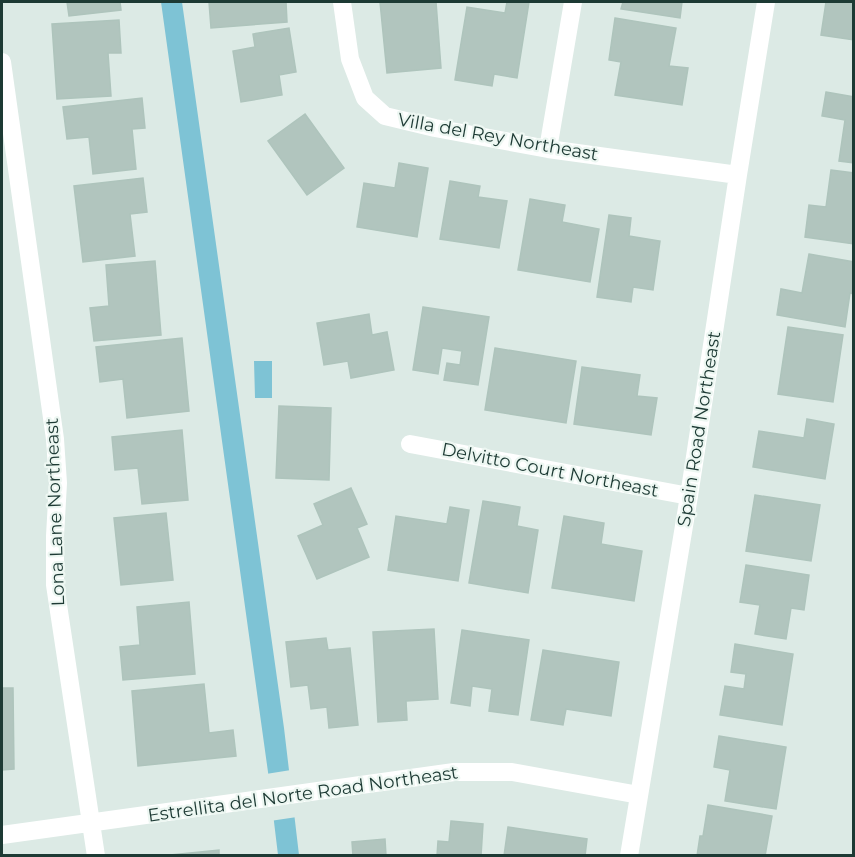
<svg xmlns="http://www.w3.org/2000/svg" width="855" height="857" viewBox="0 0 855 857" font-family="Montserrat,sans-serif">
  <rect width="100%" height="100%" fill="#dceae5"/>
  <path fill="#7ec3d5" d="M161,2H182L284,728L299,855H278L268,772Z
    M254,361H272V398H255Z"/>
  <path fill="#dceae5" d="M291,770L297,817L270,821L266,774Z"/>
  <path fill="#b1c5be" stroke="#aec4bc" stroke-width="1.5" d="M67,2H120L121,10L69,16Z
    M209,2H286L287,22L211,28Z
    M380,2H436L441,68L387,73Z
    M507,2H529L517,78L494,74L492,86L455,80L467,7L505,13Z
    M623,2H682L680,18L621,9Z
    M826,2H854V40L821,35Z
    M615,18L676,28L669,66L688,68L682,105L615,95L621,62L609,60Z
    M119,20L121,53H108L111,96L57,99L52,24Z
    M289,28L296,72L279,75L282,95L241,102L233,51L255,47L253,34Z
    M826,92L854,97V163L839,161L845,120L822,116Z
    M142,98L145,128L132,129L136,169L93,174L89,137L67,139L63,107Z
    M305,114L344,168L307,195L268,141Z
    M399,163L428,168L417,237L357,227L364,183L395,188Z
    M831,170L854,173V244L805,237L809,205L826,207Z
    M143,178L147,212L130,214L135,256L83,262L74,186Z
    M450,181L480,186L478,197L507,201L499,248L440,239Z
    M530,199L565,205L562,222L599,229L590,282L518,270Z
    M609,215L631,218L629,236L660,241L653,290L633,287L631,302L597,297Z
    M809,254L854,262V294L850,293L845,327L777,315L781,289L802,293Z
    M155,261L161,335L94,341L90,308L109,306L106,265Z
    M423,307L489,317L478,385L444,380L447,363L460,365L462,351L442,348L438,374L413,370Z
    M369,314L372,335L387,332L394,370L351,378L348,361L324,365L317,323Z
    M788,327L843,335L833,402L778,394Z
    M182,338L189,411L127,418L123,379L100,382L96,347Z
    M495,348L576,361L566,423L485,410Z
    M582,367L640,375L637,396L657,398L651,435L574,424Z
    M279,406L331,408L329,480L276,478Z
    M807,419L834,424L825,479L753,467L759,431L804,438Z
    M182,430L188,500L142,504L138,468L115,470L112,437Z
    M351,488L367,524L357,528L369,557L317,579L298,536L323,525L314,504Z
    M755,495L820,505L811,561L746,551Z
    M483,501L520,507L517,526L538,530L528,593L469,583Z
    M450,507L469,510L458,581L388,570L396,516L447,524Z
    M166,513L173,580L121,585L114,518Z
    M564,516L604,523L601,544L642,551L634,601L552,588Z
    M746,565L809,575L804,610L791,608L786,639L755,634L760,605L740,602Z
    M189,602L195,674L123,680L120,647L140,645L137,607Z
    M434,629L438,699L406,701L407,720L378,722L373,632Z
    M462,630L529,640L518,715L489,711L492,689L472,686L470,706L451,703Z
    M326,638L328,650L350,648L358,725L329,728L327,707L311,709L308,685L291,687L286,642Z
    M735,644L793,654L782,725L720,715L725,686L744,689L746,674L731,672Z
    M543,650L619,662L611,716L566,709L563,725L531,720Z
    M204,684L209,733L233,730L236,756L138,766L132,691Z
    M2,688H13L14,769L2,770Z
    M719,736L786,747L776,809L725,801L730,770L714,767Z
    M708,805L772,816L765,856H697L700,836H703Z
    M451,821L483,824L481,856H437L438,841L449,842Z
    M508,827L587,839L585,856H504Z
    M385,839L386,856H353L352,842Z
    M219,850V856H160Z"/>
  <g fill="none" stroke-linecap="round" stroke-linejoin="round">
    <path stroke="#fff" stroke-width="18" d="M342,2L350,59L365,98L385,116L435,128L548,149L738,175
      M2,62L55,439L58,483L55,536V585L96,856
      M548,149L573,2
      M410,444L689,496
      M2,835L454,772H512L639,795
      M629,856L689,496L738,175L766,2"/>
  </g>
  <g text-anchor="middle" stroke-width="4.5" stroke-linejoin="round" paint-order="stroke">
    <g font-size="18" fill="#1d3a34" stroke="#edf7f2">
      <text transform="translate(498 137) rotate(10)" y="6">Villa del Rey Northeast</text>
      <text transform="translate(699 429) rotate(-81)" y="6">Spain Road Northeast</text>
      <text transform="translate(550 470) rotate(11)" y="6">Delvitto Court Northeast</text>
      <text transform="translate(55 512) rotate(-92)" y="6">Lona Lane Northeast</text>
      <text transform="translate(303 794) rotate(-8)" y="6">Estrellita del Norte Road Northeast</text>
    </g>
  </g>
  <rect width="855" height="857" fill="none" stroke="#1d3a34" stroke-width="6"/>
</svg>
